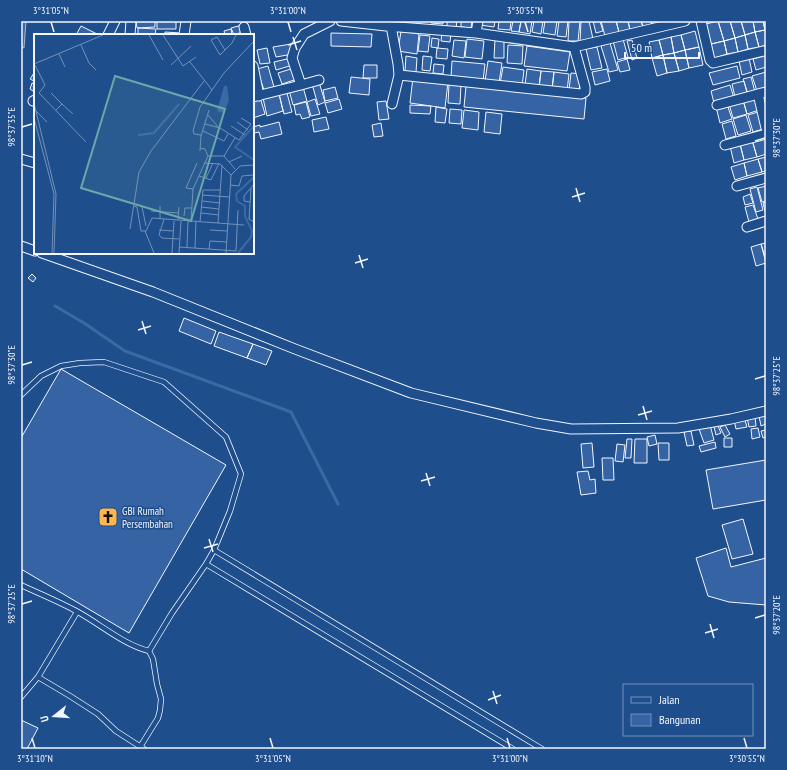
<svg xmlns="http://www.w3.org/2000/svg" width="787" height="770" viewBox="0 0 787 770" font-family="'PT Sans Narrow',sans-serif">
  <rect width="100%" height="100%" fill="#1f4e8c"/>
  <path fill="#3b69a3" stroke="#a8bbd7" d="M21,21H26L24,48L21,47Z"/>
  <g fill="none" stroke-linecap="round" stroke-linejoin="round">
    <path stroke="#3b69a3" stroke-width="3" d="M55,306L84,323L125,351L291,412L338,504"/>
  </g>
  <path fill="#3563a3" stroke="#f2f6ff" d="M136,21H155V27L137,28Z
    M157,21H176V29H157Z
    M432,21H443V24L431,23Z
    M447,21H457L456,28L447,27Z
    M461,21H472L471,28L461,27Z
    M481,21H495L494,27L480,25Z
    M499,21H511L510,30L498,29Z
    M513,21H521L519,32L511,31Z
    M521,21H532L530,34L519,32Z
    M534,21H543L541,34L532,32Z
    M545,21H557L555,35L543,33Z
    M559,21H568L566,37L557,36Z
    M569,21H580L578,41H568Z
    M581,21H589L593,39L580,42Z
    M593,21H600L603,31L596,33Z
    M601,21H616L619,32L605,36Z
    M616,21H628L630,30L619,32Z
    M628,21H641L643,27L630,30Z
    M641,21H651L652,24L643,27Z
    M651,21H660L661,22L652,24Z
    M718,21H730L735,38L724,41Z
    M718,21L724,41L711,44L706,24Z
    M730,21H741L745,35L735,38Z
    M741,21H753L755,32L745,35Z
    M753,21H763L765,30L755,32Z
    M763,21H766V29L765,30Z
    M242,25L245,31L234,35L231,28Z
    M81,26L99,35H76Z
    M138,28L156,29L155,35H138Z
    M231,29L232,35H225L224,31Z
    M765,30L766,33V45L759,47L755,32Z
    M401,31L419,34L417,54L398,51Z
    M695,31L699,47L685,50L681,35Z
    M165,32L181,33V35H165Z
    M442,32L451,33L450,42L441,41Z
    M755,32L759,47L748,49L745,35Z
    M331,33L372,34L371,47L331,46Z
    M420,35L430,36L428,52L418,51Z
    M681,35L685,50L674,53L671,37Z
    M745,35L748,49L738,52L735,38Z
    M671,37L674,53L663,55L659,40Z
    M432,38L439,39L438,48L431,47Z
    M735,38L738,52L727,54L724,41Z
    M467,39L484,41L482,59L465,57Z
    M495,39H504V58H494Z
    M623,39L628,57L618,60L613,41Z
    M454,40L466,41L464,58L452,56Z
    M632,40L637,58L632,60L627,41Z
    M659,40L663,55L652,58L649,42Z
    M724,41L727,54L714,58L711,44Z
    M610,43L618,70L609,72L601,46Z
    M291,44L293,54L276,57L273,47Z
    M508,45L523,46L522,64L507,63Z
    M527,46L570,52L567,71L524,66Z
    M597,47L602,68L591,70L586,49Z
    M699,47L703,65L689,68L685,50Z
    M267,48L270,63L260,64L257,50Z
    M437,48L448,49L447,59L436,58Z
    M685,50L689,68L679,71L674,53Z
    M674,53L679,71L667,73L663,55Z
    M663,55L667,73L657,76L652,58Z
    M766,55V67L756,70L753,59Z
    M406,56L417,58L416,72L405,71Z
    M423,56L432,57L430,71L422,70Z
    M291,58L293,65L276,70L274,62Z
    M749,58L752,72L742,75L739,61Z
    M627,59L630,70L620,72L617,62Z
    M452,61L485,64L483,81L451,77Z
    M488,61L502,63L499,83L485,81Z
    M434,64L444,65L443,74L433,73Z
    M364,65H377V78H363Z
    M268,66L274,87L264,90L257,69Z
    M737,66L740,78L713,85L709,73Z
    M503,67L524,70L522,87L500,84Z
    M294,68L297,79L282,84L278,73Z
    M527,69L541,71L539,87L525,85Z
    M607,69L610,81L595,85L592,72Z
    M541,71L554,72L552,89L539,87Z
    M554,72L569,74L567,91L552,89Z
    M766,72V89L757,91L752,76Z
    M34,73L35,74V80L34,81L30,79Z
    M571,73L581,74L579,91L569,90Z
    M351,77L370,79L369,95L349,93Z
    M413,77L448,82L445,108L410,103Z
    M751,77L755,92L748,94L743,79Z
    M744,81L747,93L735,97L732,84Z
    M319,82L325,102L318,105L312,84Z
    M32,83L35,85V87L33,91L30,89Z
    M449,84L461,85L460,104L448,103Z
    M730,85L734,98L714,103L711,91Z
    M466,86L586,98L584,119L464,107Z
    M303,87L307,101L293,105L289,90Z
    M335,87L338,98L325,101L323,90Z
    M287,93L292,112L284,114L279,94Z
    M279,94L283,111L267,116L263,98Z
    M754,96L759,110L747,114L743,100Z
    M260,97L265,114L253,118V99Z
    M315,99L320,114L311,116L307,102Z
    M339,99L342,109L328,113L325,103Z
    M743,100L747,114L733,118L729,104Z
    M386,101L389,119L379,120L377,102Z
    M306,102L310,117L302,119L300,114L296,115L294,105Z
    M727,104L732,119L720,123L716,107Z
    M410,105L431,106L430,114L410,113Z
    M436,107L447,109L445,123L435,122Z
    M450,109L462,110L461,124L449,123Z
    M464,110L479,112L478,130L462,128Z
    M486,112L502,114L500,134L484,132Z
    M758,112L763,129L753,132L748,115Z
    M746,115L751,131L738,135L733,119Z
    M326,117L329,129L314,132L312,120Z
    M732,121L736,136L726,139L722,124Z
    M279,122L282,134L261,139L259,132L254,133L253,127L260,125V127Z
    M381,123L383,136L374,137L372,125Z
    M765,137L766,140V154L757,157L752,140Z
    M752,140L757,157L744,160L740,144Z
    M740,144L744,160L734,163L730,146Z
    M766,157V171L762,172L758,159Z
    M758,159L762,172L747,176L744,163Z
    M744,163L747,176L735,180L731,167Z
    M766,186V201L762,202L758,188Z
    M757,187L763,210L756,212L750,189Z
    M750,194L753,203L745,205L743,197Z
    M766,202V215L763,203Z
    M753,205L758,219L749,222L745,207Z
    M766,243V260L761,244Z
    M761,244L766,263L756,266L751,247Z
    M32,274L36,278L33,282L28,278Z
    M184,318L216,331L211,344L179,331Z
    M219,332L253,344L247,358L214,346Z
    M253,344L272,351L266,365L247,358Z
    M61,369L226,465L129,633L21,569V438Z
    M766,414V424L761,426L759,416Z
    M755,416L756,426L749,427L747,417Z
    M744,417L747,427L736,429L734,420Z
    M710,425L714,440L704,443L699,429Z
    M725,425L730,434L725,437L720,427Z
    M718,426L721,433L716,435L714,427Z
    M758,428L760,437L752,439L751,429Z
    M766,430V437L763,438L761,431Z
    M691,431L694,445L687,446L684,432Z
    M655,435L657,444L649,446L647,437Z
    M724,438H732V447H724Z
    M627,439H632L631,458H625Z
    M635,439H647V463H634Z
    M715,442L716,448L701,452L699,446Z
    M592,443L594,467L583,468L581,444Z
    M658,443H669V460H659Z
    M617,444L625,445L623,462L615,461Z
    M602,458H613L614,480H603Z
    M766,460V500L713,509L706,470Z
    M588,471L590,480L595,479L596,493L581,495L577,472Z
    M743,519L753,554L732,559L722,525Z
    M726,548L731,567L766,558V605L729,602L708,596L696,558Z
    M21,720L38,728L27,749H21Z"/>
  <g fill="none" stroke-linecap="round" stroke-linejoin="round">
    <g stroke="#f2f6ff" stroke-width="6">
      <path id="service" d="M21,395L41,376L61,366L80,363L104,362L164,382L226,437L241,474L230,511L214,550L206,564L172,613L149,651C124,645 100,624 78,612C60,602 40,594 21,585
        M214,550L542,749
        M206,564L513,749
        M38,677L70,696L98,714L116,731L144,749
        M21,697L38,677L77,612
        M140,747L158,718L160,710L161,699L157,684L153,659L149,651"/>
    </g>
    <g stroke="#f2f6ff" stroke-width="11">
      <path id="minor" d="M341,21L386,26L476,33L574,47L685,21
        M701,21L710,60L713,63L764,51
        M391,26L398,64L399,75L392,104
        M244,27L246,35
        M476,33L478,21
        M108,35L115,21
        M130,35L131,21
        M184,35L186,21
        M253,66L259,96
        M399,75L581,94L585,92V87L574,47
        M301,85L292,58L295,48L304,34L330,21
        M758,94L766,128
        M253,97L301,85L319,80
        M33,101L35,100
        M717,105L766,92
        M725,145L766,134
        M21,159L35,163
        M737,186L766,178
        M747,227L766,221
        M21,246L35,251
        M42,253L153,292L295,349L411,393L536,423L571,429L678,428L731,419L766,411"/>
    </g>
    <use href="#service" stroke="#1f4e8c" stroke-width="4.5"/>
    <use href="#minor" stroke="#1f4e8c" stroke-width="9"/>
  </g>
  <path fill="none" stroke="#f2f6ff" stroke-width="1.5" d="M51,22L54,32M288,22L291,32M525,22L528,32M293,37L297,50M288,45L301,41M22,127L32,124M755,141L765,138M576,188L580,202M572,197L585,193M359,255L363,268M355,263L368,259M142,321L146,334M138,330L151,326M22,365L32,362M755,379L765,376M643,406L647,420M638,415L652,411M426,473L430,486M421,481L435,477M209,539L213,552M204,548L218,544M22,604L32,601M755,618L765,615M710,624L714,638M705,633L718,629M493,691L497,704M488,700L501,695M32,738L35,748M270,738L273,748M507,738L510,748M744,738L747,748"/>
  <defs>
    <g id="church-square" transform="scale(1)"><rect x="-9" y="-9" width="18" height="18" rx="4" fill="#ffb74d" stroke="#1f4e8c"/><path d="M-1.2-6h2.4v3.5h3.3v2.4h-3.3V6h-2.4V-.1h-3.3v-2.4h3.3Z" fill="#111"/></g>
  </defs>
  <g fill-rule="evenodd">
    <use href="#church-square" x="108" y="517"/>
  </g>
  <g text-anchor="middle" stroke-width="3" stroke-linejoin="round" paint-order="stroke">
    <g font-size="11" fill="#f2f6ff" stroke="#1f4e8c" text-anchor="start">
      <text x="122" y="515">GBI Rumah<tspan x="122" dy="13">Persembahan</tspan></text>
    </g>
  </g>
  <g transform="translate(34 34)">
    <rect width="220" height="220" fill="#1f4e8c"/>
    <path d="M190,52H193L195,66L190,79L183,77Z" fill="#3b69a3"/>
    <path fill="none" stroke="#3b69a3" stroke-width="2" d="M220,92L201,113L220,126M104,101L120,99L145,70M204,219L217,203L218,197L211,182V172L203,167L202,160L220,143"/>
    <path fill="none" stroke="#7391ba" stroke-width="1" d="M115,1L129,26M129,1L149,32L162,23M47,11L55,29L62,36M191,16L183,3L177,6L186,21L198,9L202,1M25,20L31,33M156,28L178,56M0,30L69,1M1,31L11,51L5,59L52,108M137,31L157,12M17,59L28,70L22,76M0,69L22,160L20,219M28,70L39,80M2,77L13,88M174,81L185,94M0,84L20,160L18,219M203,88L214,96M171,90L186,94L205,106L217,90L207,84M197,92L211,101M169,97L190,107L194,100M167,101L160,100L159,97L166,73L190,39L220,7M166,114L171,115L174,122M166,117L167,102L175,76M190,122L201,104M195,128L208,122M170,129L186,130L197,141M165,142L177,146L185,129M172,144L179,129M196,151L205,152L208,142L219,141M217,154L215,185L220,188M159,155L152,154L163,129M168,161L195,163M168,167L186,169M216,168L210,167V162L220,150M99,172L103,173L107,197H112L118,184L210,191M108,173L112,192M167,173L185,175M117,177L145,179M167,179L185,181M150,182L151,174H158M126,185V172M130,185L125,201L128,204L145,205M144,186L145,173M157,187L159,155L174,122H190L201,135M166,188L169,156H187M184,189L188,131M96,195L105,138L117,117L170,47M125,196L139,197M176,196L193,197M111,197L120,219M145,213L202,217L204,176M153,213L154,187M161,214L162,187M175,215L176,207L193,208M138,219L140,187M145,219L147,187M192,219L197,141L206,132L220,131"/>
    <path fill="#6aa9a8" fill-opacity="0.15" stroke="#6aa9a8" stroke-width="2" d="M81,42L191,75L157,187L47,154Z"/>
    <rect width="220" height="220" fill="none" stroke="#f2f6ff" stroke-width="2"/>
  </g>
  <rect width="787" height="770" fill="none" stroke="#1f4e8c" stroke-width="44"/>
  <rect x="623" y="684" width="130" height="52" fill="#1f4e8c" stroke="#7391ba"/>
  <rect x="631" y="697" width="20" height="6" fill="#1f4e8c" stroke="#7391ba"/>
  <text x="659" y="704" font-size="12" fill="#f2f6ff">Jalan</text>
  <rect x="631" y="714" width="20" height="12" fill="#3563a3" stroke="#7391ba"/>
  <text x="659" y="724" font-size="12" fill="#f2f6ff">Bangunan</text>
  <g transform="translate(54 716) rotate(253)" stroke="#1f4e8c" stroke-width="3" paint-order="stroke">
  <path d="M0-3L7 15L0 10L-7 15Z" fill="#f2f6ff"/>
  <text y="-6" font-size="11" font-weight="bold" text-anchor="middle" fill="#f2f6ff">U</text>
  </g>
  <path d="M625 52v6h74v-6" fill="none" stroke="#f2f6ff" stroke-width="2"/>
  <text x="631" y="52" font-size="12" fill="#f2f6ff" stroke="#1f4e8c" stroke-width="3" paint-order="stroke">50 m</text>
  <rect x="22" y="22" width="743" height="726" fill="none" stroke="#f2f6ff" stroke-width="1.5"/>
  <g font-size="10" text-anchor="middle" fill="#f2f6ff">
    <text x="51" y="14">3°31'05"N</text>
    <text x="288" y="14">3°31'00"N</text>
    <text x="525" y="14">3°30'55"N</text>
    <text transform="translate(11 127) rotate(-90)" y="4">98°37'35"E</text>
    <text transform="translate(776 138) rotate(-90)" y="4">98°37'30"E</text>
    <text transform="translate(11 365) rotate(-90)" y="4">98°37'30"E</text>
    <text transform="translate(776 376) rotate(-90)" y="4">98°37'25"E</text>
    <text transform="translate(11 604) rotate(-90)" y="4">98°37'25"E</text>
    <text transform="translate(776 615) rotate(-90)" y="4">98°37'20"E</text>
    <text x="35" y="762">3°31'10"N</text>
    <text x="273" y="762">3°31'05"N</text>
    <text x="510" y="762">3°31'00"N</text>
    <text x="747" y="762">3°30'55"N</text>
  </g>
</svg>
